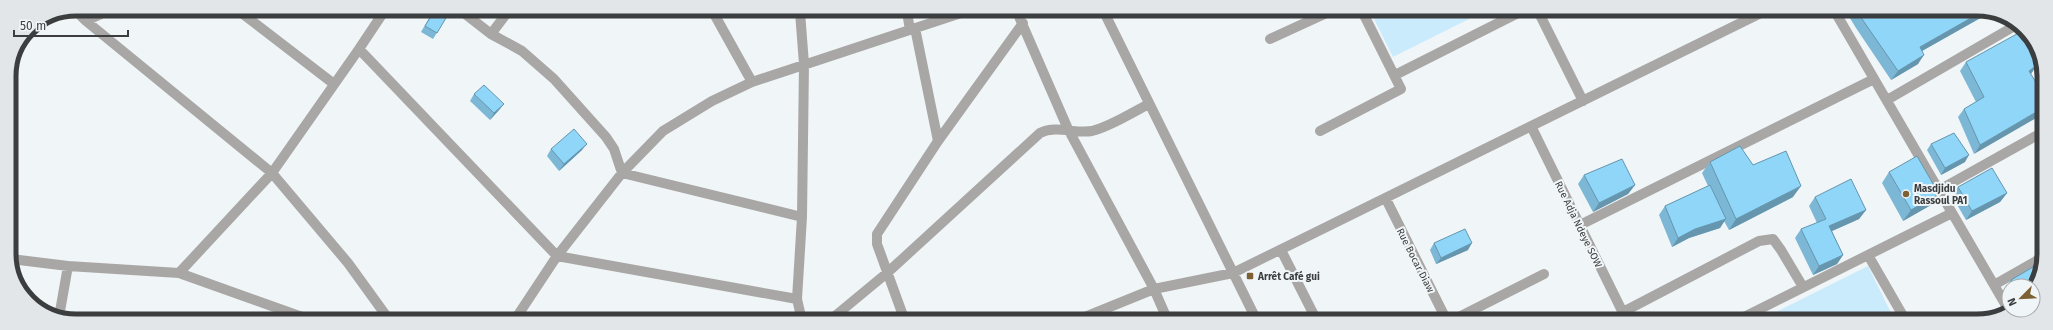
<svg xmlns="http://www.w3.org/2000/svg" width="2053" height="330" viewBox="0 0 2053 330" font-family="'Fira Sans',sans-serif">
  <rect width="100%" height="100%" fill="#f0f5f8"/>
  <path fill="#caebfc" d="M1370,11H1485L1393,57Z
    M1868,266L1895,321H1758Z"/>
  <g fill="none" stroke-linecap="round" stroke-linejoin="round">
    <path stroke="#a9a7a5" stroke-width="10" d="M1834,10L2008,309
      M1538,11L1583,101
      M713,12L752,82
      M907,12L910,30
      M1017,12L1068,129L1154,289L1168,321
      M1104,12L1257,321
      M464,13L491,34L522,51L554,79L606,137L614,149L622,173L802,217
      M79,14L86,21L272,173L179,273
      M243,14L334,84
      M86,21L101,14
      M915,28L938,141
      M491,34L507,13
      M1270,39L1331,11
      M359,49L383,13
      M1395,75L1522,11
      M1887,100L2018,24
      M1531,126L1627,321
      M1320,131L1401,89L1362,11
      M1939,190L2043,132
      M1386,199L1447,321
      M1580,225L1874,79
      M11,249L15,259
      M1281,250L1317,321
      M1868,255L1906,321
      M11,259L68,266L179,273L305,318L317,321
      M1994,285L2043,257
      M797,299L802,217L804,64L800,12
      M1623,312L1759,241L1773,239L1781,250L1803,287
      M59,317L68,266
      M390,321L348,263L272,173L359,49L557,256L797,299L802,321
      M514,321L557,256L622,173L663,131L712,101L752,82L964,12
      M829,321L887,273L1040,133C1057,125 1074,134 1092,131C1112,126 1131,113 1149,104
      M905,321L877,244V234L938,141L1023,23
      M1075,321L1154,289L1233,273L1767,10
      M1451,321L1544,274
      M1736,321L1952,213"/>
  </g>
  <path fill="#7cb8d5" d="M1845,10H1986L1991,12L1922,51L1918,64L1891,80L1856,28Z
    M432,13H449L433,39L421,32Z
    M2040,58L2035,61L2037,65L1974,154L1958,117L1964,109L1976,102L1960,71L1966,62Z
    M474,94L504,104L499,110L490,120L470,101Z
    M1931,144L1965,162L1941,175L1927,150Z
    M551,149L582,150L559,171L547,156Z
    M1710,162L1753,165L1793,197L1729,230L1724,221L1720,228L1689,238L1672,247L1659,215L1665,206L1708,186L1702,173Z
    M1889,172L1931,205L1903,221L1882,183Z
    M1584,175L1635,185L1628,194L1593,212L1578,184Z
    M1958,187L2007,193L2000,202L1966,220L1952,196Z
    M1815,197L1866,210L1859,219L1832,231L1843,255L1837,264L1813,275L1795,238L1801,229L1817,223L1809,206Z
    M1434,243L1468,250L1436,264L1430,250Z
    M2011,280L2031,286H2009V299L2003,291Z"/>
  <path fill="#6596ae" d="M1985,10L1991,12L1913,56L1920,47Z
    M2038,54L2040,58L2027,67L2033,58Z
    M1924,55L1918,64L1891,80L1898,71Z
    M2037,65L2031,74L2029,71Z
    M504,104L499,110L490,120L494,113Z
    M2043,108V114L1974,154L1980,145Z
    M587,144L582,150L559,171L564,164Z
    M1969,155L1965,162L1941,175L1945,168Z
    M1635,185L1628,194L1593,212L1599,203Z
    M1801,186L1793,197L1729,230L1736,219Z
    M2007,193L2000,202L1966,220L1972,211Z
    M1939,194L1931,205L1903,221L1911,210Z
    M1866,210L1859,219L1823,235L1829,226Z
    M1726,219L1720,228L1689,238L1672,247L1678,238L1695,229Z
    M1472,243L1468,250L1436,264L1441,258Z
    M1843,255L1837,264L1813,275L1819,266Z"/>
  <path fill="#90d6f8" stroke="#6596ae" d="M1857,10H1985L1920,47L1924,55L1898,71L1862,19Z
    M433,13H449L437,33L425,26Z
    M2024,30L2038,54L2033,58L2037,65L2029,71L2043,94V108L1980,145L1964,109L1984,97L1966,62Z
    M484,85L504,104L494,113L474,94Z
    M574,129L587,144L564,164L551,149Z
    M1954,133L1969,155L1945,168L1931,144Z
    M1740,146L1753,165L1786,151L1801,186L1736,219L1710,162Z
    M1917,156L1939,194L1911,210L1889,172Z
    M1622,159L1635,185L1599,203L1584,175Z
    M1992,168L2007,193L1972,211L1958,187Z
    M1851,179L1866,210L1829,226L1843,255L1819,266L1801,229L1826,219L1815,197Z
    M1710,185L1726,219L1695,229L1678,238L1665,206Z
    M1465,229L1472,243L1441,258L1434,243Z
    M2043,261V263L2031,286H2015L2011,280Z"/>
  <g fill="#7d6034" stroke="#f0f5f8" stroke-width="1.5">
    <circle cx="1906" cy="194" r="4"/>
    <rect x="1246" y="272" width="8" height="8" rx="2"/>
  </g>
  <g text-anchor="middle" stroke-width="4" stroke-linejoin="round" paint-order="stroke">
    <g font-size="10" font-weight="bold" fill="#3b3d3e" stroke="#f0f5f8" text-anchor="start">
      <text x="1914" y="192">Masdjidu<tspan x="1914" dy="12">Rassoul PA1</tspan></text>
      <text x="1258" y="280">Arrêt Café gui</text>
    </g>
    <g font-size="10" fill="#3b3d3e" stroke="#f0f5f8">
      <text transform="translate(1579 224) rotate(64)" y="4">Rue Adja Ndeye SOW</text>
      <text transform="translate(1416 260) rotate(63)" y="4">Rue Bocar Diaw</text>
    </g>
  </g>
  <path d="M0 0H2053V330H0ZM76 16H1977A60 60 0 0 1 2037 76V254A60 60 0 0 1 1977 314H76A60 60 0 0 1 16 254V76A60 60 0 0 1 76 16Z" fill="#e2e6e9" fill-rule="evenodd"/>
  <path fill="none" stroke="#3b3d3e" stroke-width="5" d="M76 16H1977A60 60 0 0 1 2037 76V254A60 60 0 0 1 1977 314H76A60 60 0 0 1 16 254V76A60 60 0 0 1 76 16Z"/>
  <g transform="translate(2021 298) rotate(246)"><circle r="19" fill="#f0f5f8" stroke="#a8abae"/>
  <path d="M0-3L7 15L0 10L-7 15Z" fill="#7d6034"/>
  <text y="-6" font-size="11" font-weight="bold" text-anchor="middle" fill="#3b3d3e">N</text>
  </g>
  <path d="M14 30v6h114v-6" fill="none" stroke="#3b3d3e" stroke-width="2"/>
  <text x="20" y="30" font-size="12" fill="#3b3d3e" stroke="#f0f5f8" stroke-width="3" paint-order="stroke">50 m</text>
</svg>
